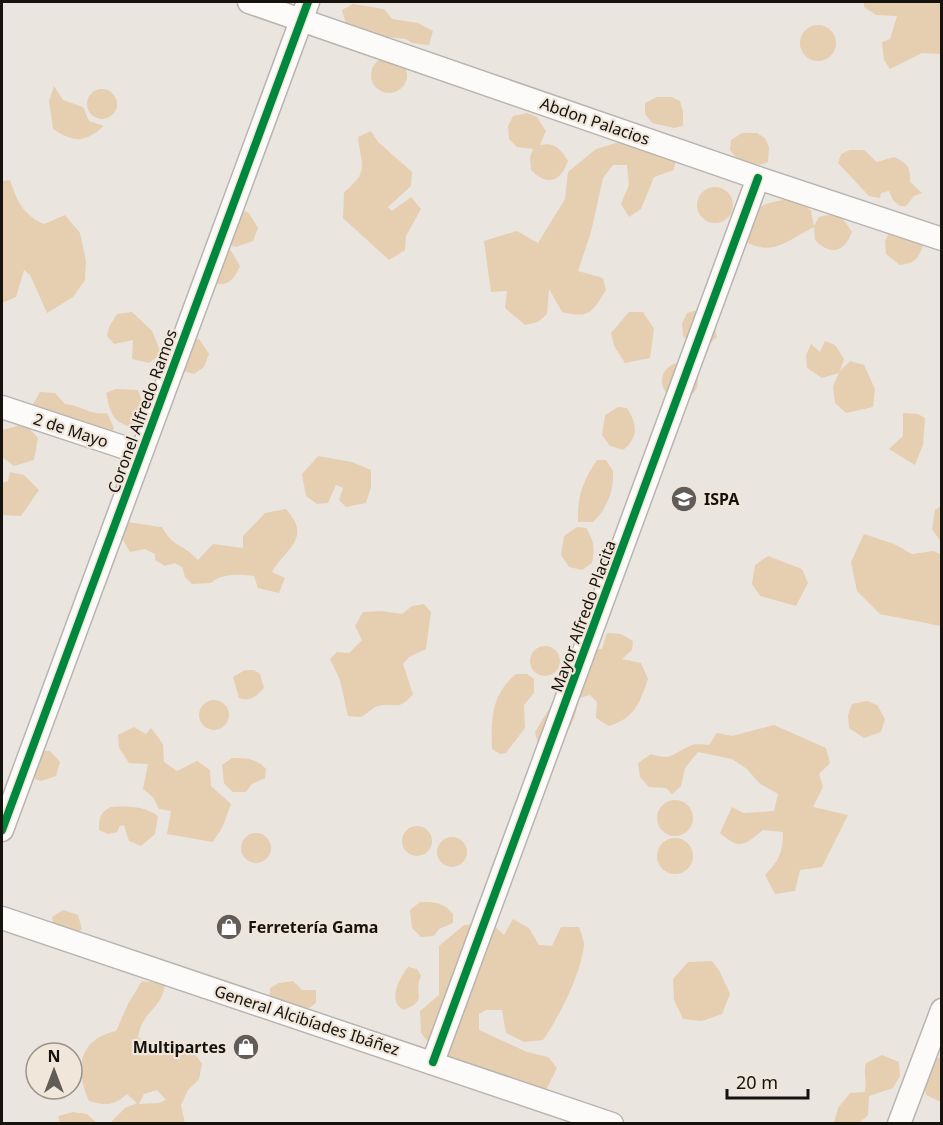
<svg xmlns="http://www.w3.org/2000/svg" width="943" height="1125" viewBox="0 0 943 1125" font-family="'Noto Sans',sans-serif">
  <rect width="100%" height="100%" fill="#ebe5df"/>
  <path fill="#e6ceb1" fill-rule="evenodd" d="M864,2H941L940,54L922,53L890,69L884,60L882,42L890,39L897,16L876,15L864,7Z
    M353,4L384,9L392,19L418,23L433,31L429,45L412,43L406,39L369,35L346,24L342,10Z
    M800 43a18 18 0 1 1 36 0a18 18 0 1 1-36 0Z
    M371 75a18 18 0 1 1 36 0a18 18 0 1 1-36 0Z
    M54,86L63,100L83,107L89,121L104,126C84,143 75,143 53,129L49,101Z
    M87 104a15 15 0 1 1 30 0a15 15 0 1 1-30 0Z
    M657,97H671L680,101L683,111V126L674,128L652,123L645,114V103Z
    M527,113L537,117L546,131L540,145C555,142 560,149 568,161C560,183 547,186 531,170L530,157L533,149L517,147L509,139L508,126L513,116Z
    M371,131L378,142L412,172L411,186L388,207L392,211L411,197L421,209L406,236L405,250L389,260L343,218L344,192C370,171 361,166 358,137Z
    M742,133H757L765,138L769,147L768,162L760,165L738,160L730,150L731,140Z
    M619,142H654L676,157L674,170L654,177L641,209L629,217L621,204L629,185L627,165H613L603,178L591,232L578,271L603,278L606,290C592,312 590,319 562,312L549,289L547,314L538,322L525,325L505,308L507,291L491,292L484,241L517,231L538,243L565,199L568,172L596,149Z
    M850,150H864L877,162L894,157C907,163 911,167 910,182L922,193L914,196L906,206H900L893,200L889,191L881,193L880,198L869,196L838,163L841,154Z
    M10,180C17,201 23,215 44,224L65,215L80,233L86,261L85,280L73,297L47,313L30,275L24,270L16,297L2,303V181Z
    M697 205a18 18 0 1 1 36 0a18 18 0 1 1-36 0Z
    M798,198L811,211L814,226L819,217C837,212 842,216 852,232C844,253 831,256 815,240L814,227C781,244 771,259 736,236C758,203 760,203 798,198Z
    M239,209L249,213L258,228L253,241L236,247L229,244Z
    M890,231H914L923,246C918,259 915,263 900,265L886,254L885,241Z
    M221,247L231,251L240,266C234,280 227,288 211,282Z
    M701,309L711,313L717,337L707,346L691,344L683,336L682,323L687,313Z
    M132,312L152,331L160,350L157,357L149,363L132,359L133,340L114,344L107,336L109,327L117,314Z
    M629,312H643L654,329L650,358L625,363L614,346L611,333Z
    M190,336L200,340L209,354L204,367L194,374L180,370Z
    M825,341L835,345L844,359L840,371L850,361L864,365L875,389L873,407L846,413L835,403L833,386L839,373L822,378L807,368L806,355L811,344L820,352Z
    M662 381a18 18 0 1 1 36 0a18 18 0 1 1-36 0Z
    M116,389L138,390L144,407L142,419L131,427C112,422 110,411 106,393Z
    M40,392L55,393L65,404C80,405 92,416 107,413L114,428L110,436L39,413L33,404Z
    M618,407L627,408C637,423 639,438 623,450L610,446L602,435L605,415Z
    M903,413L918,414L925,418L923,445L915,465L889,449L903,436Z
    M25,424L38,438L34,460L14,466L2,457V430Z
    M318,456L352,462L371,470V487L366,503L346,507L339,500L343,488L336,485L328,503L317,504L306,496L302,474Z
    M597,460H606L613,471C614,491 607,509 593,522H578C577,497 583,480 597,460Z
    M10,472L24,475L39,490L21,516L2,515V483L8,481Z
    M941,506V542L932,529L935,510Z
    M286,509C312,538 287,547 272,572L285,578L279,593L258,588L254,576C242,574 221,573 211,583L192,584L185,577L182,567L175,563L165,566L155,560V554L145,549L130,552L123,540L110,536L115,522C132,521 146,526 162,527C173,548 184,544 198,560L213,544L243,548V536L265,513Z
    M577,527L586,528C594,540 595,549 592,563L582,570L569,567L561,555L564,536Z
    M864,534L894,544L912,554L934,551L941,555V626L880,614L857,591L851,562Z
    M768,556L802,569L808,583L796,606L760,596L752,584L755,565Z
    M424,604L431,612L426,649L409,657L403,664L413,694C399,712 395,702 378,706C373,707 366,715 361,717L348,716L340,680L330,659L337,652L349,653L362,640L355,626L363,612L381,611L402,614L412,606Z
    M607,633L621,634L633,641L632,650L622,659L641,663L648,679C639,704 636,717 609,726L596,718L597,702L590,695L579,698C576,718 567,738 552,752L538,744L535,732L555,699L583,687L570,666L575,649H602Z
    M530 661a15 15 0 1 1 30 0a15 15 0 1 1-30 0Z
    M245,670H254L260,674L264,688C256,696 252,702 239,698L233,677Z
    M516,674H527L534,679V693L524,705L525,728L506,753L500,754L492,749C491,720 491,694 516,674Z
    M199 715a15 15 0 1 1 30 0a15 15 0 1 1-30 0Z
    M867,701L877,705L885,719L881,732L864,738L849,728L848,715L852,704Z
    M774,725L826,748L830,763L819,774L823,787L813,807L848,815L822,867L800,870L795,891L775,894L765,875C779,861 783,852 783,832L763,830C744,845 741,851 720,833L732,807L743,813L774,811L778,794L759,783L747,769L732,759L698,752L685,768L681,786L672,794L666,788L649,787L640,777L638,763L651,754C673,761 671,754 690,746C695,743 703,745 709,745L717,733L732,736Z
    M134,727L146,734L151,728L163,744L164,762L177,771L197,761L210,770L211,786L231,804L223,826L213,842L167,834L171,811L159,809L153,797L143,789L148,764L129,763L119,748L118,735Z
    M41,751H50L60,762L56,776L41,781L35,779L30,758Z
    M232,758C246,758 256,758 266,769L265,778L252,784L246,792H233L224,783L222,765Z
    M657 818a18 18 0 1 1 36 0a18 18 0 1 1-36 0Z
    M111,807C129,806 143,806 158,816L155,834L141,846L129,841L124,825L120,826L117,832L108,834L99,830C99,818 100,812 111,807Z
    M402 841a15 15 0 1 1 30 0a15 15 0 1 1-30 0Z
    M241 848a15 15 0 1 1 30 0a15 15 0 1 1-30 0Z
    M437 852a15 15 0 1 1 30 0a15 15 0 1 1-30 0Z
    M657 856a18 18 0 1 1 36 0a18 18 0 1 1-36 0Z
    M420,902C434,902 444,902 453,914V923L439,929L434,936L421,937L412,928L410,910Z
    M63,910L78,915L82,929L78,932L54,927L52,917Z
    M513,919L529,928L539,945L552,946L561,927H579C581,933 584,940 584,945C581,974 559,1017 543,1040L524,1042L506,1033L502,1010H486L479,1014V1030L527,1052L548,1057L557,1068L545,1092L449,1068L421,1033L420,1011L439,995V946L464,925L492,924L504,935Z
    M712,961L720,972L730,994L722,1014L702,1021L683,1019L674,1000L673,979L688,962Z
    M408,967L417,969L421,976C412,994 430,999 404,1010C387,1002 399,978 408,967Z
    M142,981L165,984C161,1011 144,1008 138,1037C163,1061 163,1054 194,1053L202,1064L199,1079L188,1090L181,1105L185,1124L110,1123L125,1108L137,1103L127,1094C114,1106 105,1106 89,1101C75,1070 78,1039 116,1031L128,1004ZM157,1090L166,1100L159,1103L139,1104L144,1094Z
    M293,981L302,990H316V1003L309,1008L269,1003L270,988L279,983Z
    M882,1055L899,1062L900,1076L893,1088L869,1096L868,1115L859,1123H834L838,1108L850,1093L865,1092C867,1081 863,1073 866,1063Z
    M941,1057V1102L926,1095L922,1078L930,1061Z
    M73,1112L87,1114L97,1123H60L58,1116Z"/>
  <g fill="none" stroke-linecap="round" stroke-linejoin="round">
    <g stroke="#b8b4af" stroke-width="25">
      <path id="street" d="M249,2L758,178L942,239
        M2,407L141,453
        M2,830L308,2
        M2,918L612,1124
        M433,1062L758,178
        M899,1124L942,1010"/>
    </g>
    <use href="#street" stroke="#fcfbfa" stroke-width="22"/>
    <g stroke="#f0e6da" stroke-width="11">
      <path id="cycleway" d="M2,830L308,2
        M433,1062L758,178"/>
    </g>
    <use href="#cycleway" stroke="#00873e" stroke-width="8"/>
  </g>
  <defs>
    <g id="school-disc" transform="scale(1.35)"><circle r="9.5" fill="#615c58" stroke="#f0e6da"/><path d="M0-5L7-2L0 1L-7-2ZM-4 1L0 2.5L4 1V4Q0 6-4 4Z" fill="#fff"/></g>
    <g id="shop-disc" transform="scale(1.35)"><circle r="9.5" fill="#615c58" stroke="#f0e6da"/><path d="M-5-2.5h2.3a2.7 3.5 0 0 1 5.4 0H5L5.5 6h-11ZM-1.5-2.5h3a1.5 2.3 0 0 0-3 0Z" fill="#fff"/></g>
  </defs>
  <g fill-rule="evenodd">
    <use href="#school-disc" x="684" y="499"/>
    <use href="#shop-disc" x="229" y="927"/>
    <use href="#shop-disc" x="246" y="1047"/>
  </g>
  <g text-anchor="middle" stroke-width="4.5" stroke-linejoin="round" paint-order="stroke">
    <g font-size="16" fill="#16130f" stroke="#f0e6da">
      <text transform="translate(595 121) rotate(19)" y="6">Abdon Palacios</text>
      <text transform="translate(142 411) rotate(-70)" y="6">Coronel Alfredo Ramos</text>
      <text transform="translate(71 430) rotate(18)" y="6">2 de Mayo</text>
      <text transform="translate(583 616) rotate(-70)" y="6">Mayor Alfredo Placita</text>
      <text transform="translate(307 1020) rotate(18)" y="6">General Alcibíades Ibáñez</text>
    </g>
    <g font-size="16" font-weight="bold" fill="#16130f" stroke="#f0e6da" text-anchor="start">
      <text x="704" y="505">ISPA</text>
      <text x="248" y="933">Ferretería Gama</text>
      <text x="226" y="1053" text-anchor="end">Multipartes</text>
    </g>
  </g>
  <rect width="943" height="1125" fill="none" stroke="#16130f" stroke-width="6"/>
  <g transform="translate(54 1071)"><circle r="28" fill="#f0e6da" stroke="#999289" stroke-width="1.5"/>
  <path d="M0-4.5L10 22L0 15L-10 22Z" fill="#615c58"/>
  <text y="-9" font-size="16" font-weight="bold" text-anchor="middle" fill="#16130f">N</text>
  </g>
  <path d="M727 1089v9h81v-9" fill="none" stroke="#16130f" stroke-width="3"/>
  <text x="736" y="1089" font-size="18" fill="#16130f" stroke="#f0e6da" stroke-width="4.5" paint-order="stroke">20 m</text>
</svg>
